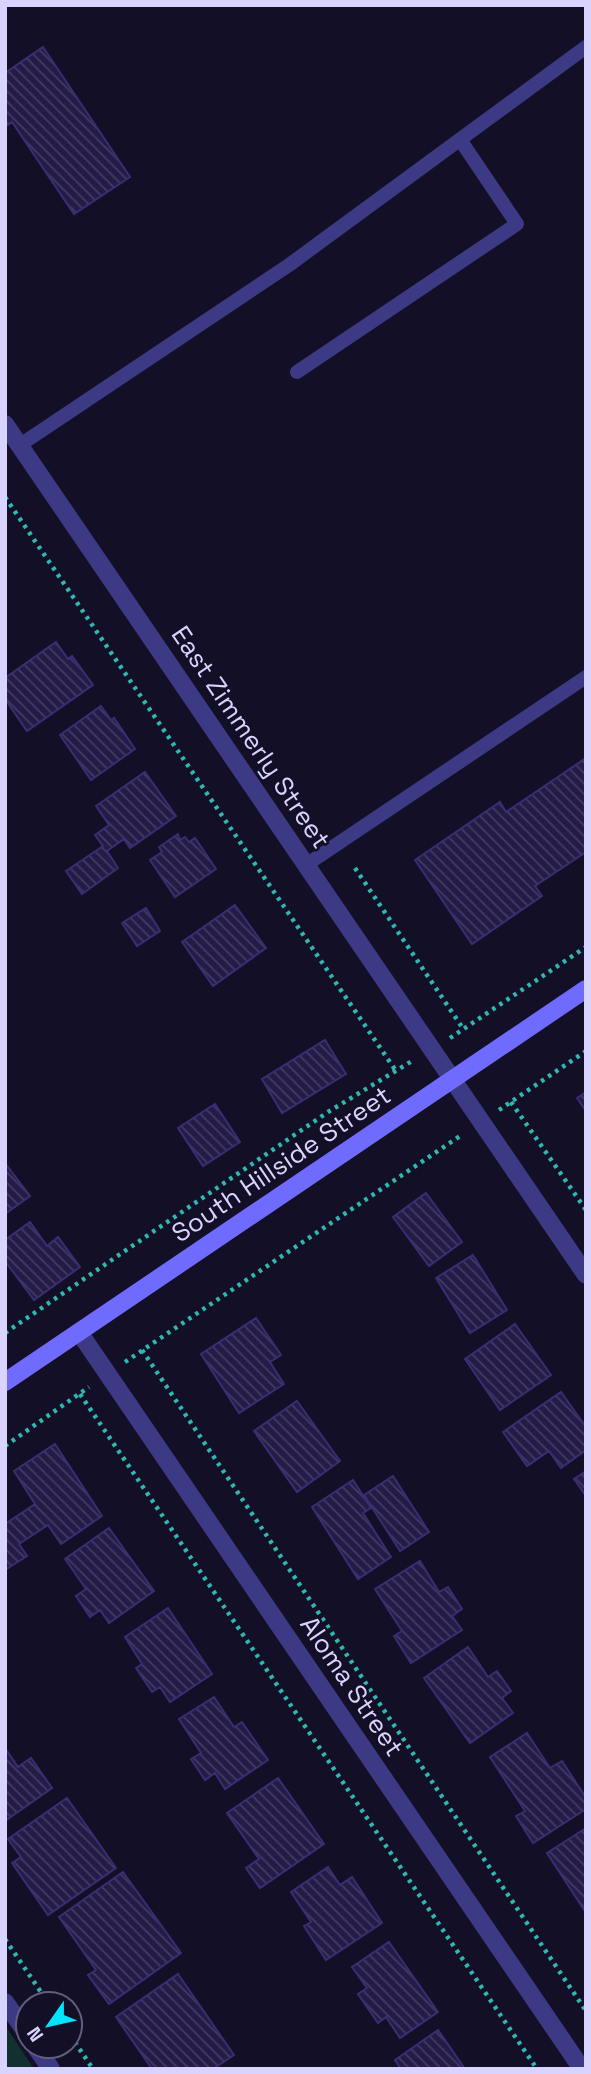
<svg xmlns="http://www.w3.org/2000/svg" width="591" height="2074" viewBox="0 0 591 2074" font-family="'Space Grotesk',sans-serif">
  <defs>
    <pattern id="building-back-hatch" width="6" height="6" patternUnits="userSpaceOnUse" patternTransform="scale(1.75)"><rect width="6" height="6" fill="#241b47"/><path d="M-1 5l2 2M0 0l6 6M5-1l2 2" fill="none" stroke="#433b63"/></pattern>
  </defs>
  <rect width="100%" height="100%" fill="#130f26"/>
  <path fill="#12302f" d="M5,2025L34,2069H5Z"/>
  <path fill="url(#building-back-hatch)" stroke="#3b2d73" stroke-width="2" d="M43,47L130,177L74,214L12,122L5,127V73Z
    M56,642L68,659L72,656L93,685L27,731L5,699V678Z
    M101,706L111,720L114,718L135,749L91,780L60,735Z
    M586,758V852L535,886L542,896L472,944L415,860L500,802L506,812Z
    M145,772L176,816L130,848L124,839L107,851L118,868L82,894L66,871L103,846L95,835L109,825L96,806Z
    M178,834L180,840L185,837L189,842L195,838L216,869L175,897L150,860L162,852L159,847Z
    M235,905L266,948L213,986L182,942Z
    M146,908L160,931L137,946L122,923Z
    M325,1040L346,1074L282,1113L262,1079Z
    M586,1092V1111L577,1098Z
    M215,1104L240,1142L203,1166L178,1128Z
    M5,1163L30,1196L5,1214Z
    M426,1193L462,1242L429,1266L393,1217Z
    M30,1222L47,1246L58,1237L80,1267L34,1300L5,1261V1240Z
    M473,1255L507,1310L470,1333L436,1278Z
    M256,1318L281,1355L270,1362L284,1384L239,1413L201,1354Z
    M515,1324L551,1375L500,1410L465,1359Z
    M561,1392L586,1427V1450L561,1468L549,1451L527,1466L503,1432Z
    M297,1401L340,1461L297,1492L254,1431Z
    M55,1444L102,1516L61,1544L48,1525L19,1544L27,1556L5,1570V1524L35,1504L14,1471Z
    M586,1471V1496L574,1479Z
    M393,1476L429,1532L400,1551L364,1495Z
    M353,1480L371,1508L363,1513L391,1557L358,1579L312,1507Z
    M109,1528L154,1591L109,1623L100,1610L90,1617L76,1596L86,1589L65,1559Z
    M420,1561L439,1592L448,1587L462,1609L452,1616L462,1630L411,1663L394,1636L402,1631L375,1589Z
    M168,1608L212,1674L170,1702L160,1687L152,1692L136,1668L142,1664L125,1637Z
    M468,1647L488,1677L497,1671L511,1691L502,1698L513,1713L470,1743L424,1678Z
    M214,1697L234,1727L242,1722L268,1760L225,1789L215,1773L205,1780L191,1759L201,1753L179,1719Z
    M527,1733L550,1768L562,1761L586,1798V1809L533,1843L516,1816L525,1811L490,1757Z
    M5,1748L18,1767L31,1758L52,1788L5,1821Z
    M278,1778L324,1844L260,1888L246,1868L259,1859L227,1813Z
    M67,1798L116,1868L48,1915L12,1863L21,1857L8,1839Z
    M586,1828V1913L547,1853Z
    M328,1867L340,1885L352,1877L382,1923L326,1960L304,1926L311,1922L291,1892Z
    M123,1872L181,1953L109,2004L88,1975L96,1970L59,1917Z
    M389,1942L438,2012L400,2038L386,2017L378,2023L358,1994L367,1988L352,1967Z
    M178,1974L234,2055L213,2069H152L116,2017Z
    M438,2030L465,2069H401L395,2060Z"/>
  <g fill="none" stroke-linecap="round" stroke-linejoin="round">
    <path stroke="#2fb8b0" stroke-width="4.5" stroke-dasharray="3.5 5" stroke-linecap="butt" d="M5,497L396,1071
      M355,868L464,1030
      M450,1038L586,947
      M511,1102L586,1210
      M499,1110L586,1051
      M5,1333L328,1112L412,1061
      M142,1350L586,2011
      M125,1362L463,1134
      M80,1394L537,2069
      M5,1446L89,1387
      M5,1939L49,2004
      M70,2035L93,2069"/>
    <path stroke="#3d3a85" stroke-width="14" d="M297,372L517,224L461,141
      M20,445L289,265L586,47
      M306,865L586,677"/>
    <path stroke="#3d3a85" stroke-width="18" d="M5,424L586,1275
      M79,1332L582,2069
      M5,2002L28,2035
      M35,2046L51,2069"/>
    <path stroke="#6f6bff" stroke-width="18" d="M5,1382L586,989"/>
  </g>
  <g text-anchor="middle" stroke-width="5" stroke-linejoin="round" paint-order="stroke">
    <g font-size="26" fill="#d9d4ff" stroke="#130f26">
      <text transform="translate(251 737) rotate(56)" y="9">East Zimmerly Street</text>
      <text transform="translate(281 1164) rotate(-34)" y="9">South Hillside Street</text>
      <text transform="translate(352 1686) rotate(56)" y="9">Aloma Street</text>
    </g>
  </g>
  <rect width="591" height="2074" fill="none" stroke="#d9d4ff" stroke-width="14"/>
  <g transform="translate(49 2025) rotate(236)"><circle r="33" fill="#130f26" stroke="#625e7d" stroke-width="2"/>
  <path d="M0-5L12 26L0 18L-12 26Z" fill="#00e5ff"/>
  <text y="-10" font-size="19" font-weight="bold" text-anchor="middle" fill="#d9d4ff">N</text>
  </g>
</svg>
